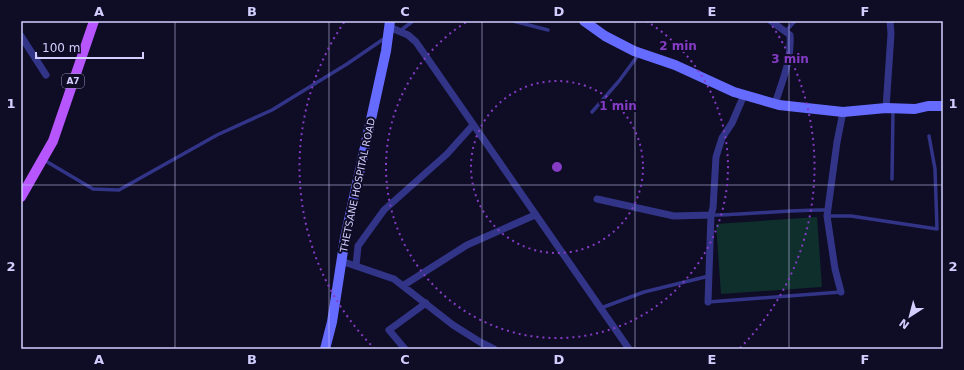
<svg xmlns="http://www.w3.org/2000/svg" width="964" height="370" viewBox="0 0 964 370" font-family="'DejaVu Sans',sans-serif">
  <rect width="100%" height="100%" fill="#0f0c25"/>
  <path fill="#0e2f2c" d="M817,217L822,287L721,294L716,224Z"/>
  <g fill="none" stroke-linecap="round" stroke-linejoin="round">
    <path stroke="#323488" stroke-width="3.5" d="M513,21L548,30
      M400,31L413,21
      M786,31L795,21
      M592,112L619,81L639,54
      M44,160L93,189L119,190L217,135L272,110L347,64L385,38
      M892,179L893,109
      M711,215C750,215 789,209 828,210
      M827,216H851L937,229L935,169L929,136
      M708,302L841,292
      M601,308L644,292L709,276"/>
    <path stroke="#323488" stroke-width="7" d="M771,21L790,35C792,60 782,81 775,104
      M389,27L408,35L416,42L629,349
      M21,36L46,75
      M886,108L891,34L890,21
      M597,199L674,216L711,215
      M341,261L394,279L453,325L480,342L494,349
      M356,266L358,246L384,210L447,154L473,125
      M404,285L467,245L535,215
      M841,292L835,269L827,216L837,142L843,112
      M708,302L711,215L713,208L716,157L722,138L732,123L744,95
      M405,349L389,330L426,303"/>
    <path stroke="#666bff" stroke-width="10" d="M584,21L605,36L634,51L675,65L734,92L779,105L843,112L886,108L915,109L928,106H943
      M325,349L332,322L345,238L386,51L390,21"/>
    <path stroke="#b756ff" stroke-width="10" d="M21,197L53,141L94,21"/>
  </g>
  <path fill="none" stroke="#d2cfff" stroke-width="1" stroke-opacity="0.55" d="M175,21V349M329,21V349M482,21V349M635,21V349M789,21V349M21,185H943"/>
  <g fill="none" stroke="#843cc5" stroke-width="2" stroke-dasharray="2 4">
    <circle cx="557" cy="167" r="86"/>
    <path d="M646 21A171 171 0 1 1 468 21"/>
    <path d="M375 349A257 257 0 0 1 345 21M769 21A257 257 0 0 1 739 349"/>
  </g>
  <g text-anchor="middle" stroke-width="4" stroke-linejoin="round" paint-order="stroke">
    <rect fill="#0f0c25" stroke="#9894be" stroke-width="1" x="62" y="74" width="22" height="14" rx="3"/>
    <g font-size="9" font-weight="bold" fill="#d2cfff">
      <text x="73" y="84">A7</text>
    </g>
    <g font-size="10" fill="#d2cfff" stroke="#0f0c25">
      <text transform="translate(357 185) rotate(-78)" y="4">THETSANE HOSPITAL ROAD</text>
    </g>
  </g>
  <circle cx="557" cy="167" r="6" fill="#843cc5" stroke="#0f0c25" stroke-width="2"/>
  <g font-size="12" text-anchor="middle" font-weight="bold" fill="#843cc5" stroke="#0f0c25" stroke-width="4" stroke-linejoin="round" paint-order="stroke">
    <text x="678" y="50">2 min</text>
    <text x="790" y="63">3 min</text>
    <text x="618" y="110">1 min</text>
  </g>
  <rect width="964" height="370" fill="none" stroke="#0f0c25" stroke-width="44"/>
  <g transform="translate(910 316) rotate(216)" stroke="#0f0c25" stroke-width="3" paint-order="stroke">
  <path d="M0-3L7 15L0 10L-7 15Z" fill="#d2cfff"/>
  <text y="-6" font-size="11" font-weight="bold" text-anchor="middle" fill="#d2cfff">N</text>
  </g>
  <path d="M36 52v6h107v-6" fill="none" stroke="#d2cfff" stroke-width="2"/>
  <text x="42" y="52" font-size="12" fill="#d2cfff" stroke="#0f0c25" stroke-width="3" paint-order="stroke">100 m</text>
  <rect x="22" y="22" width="920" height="326" fill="none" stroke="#d2cfff" stroke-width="1.5"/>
  <g font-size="13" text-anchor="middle" font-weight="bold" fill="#d2cfff">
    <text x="99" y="16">A</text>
    <text x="252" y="16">B</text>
    <text x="405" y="16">C</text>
    <text x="559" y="16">D</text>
    <text x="712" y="16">E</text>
    <text x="865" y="16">F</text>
    <text x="11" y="108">1</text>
    <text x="953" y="108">1</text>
    <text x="11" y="271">2</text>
    <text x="953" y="271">2</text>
    <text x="99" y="364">A</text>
    <text x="252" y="364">B</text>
    <text x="405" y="364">C</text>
    <text x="559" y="364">D</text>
    <text x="712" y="364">E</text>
    <text x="865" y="364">F</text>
  </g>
</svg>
